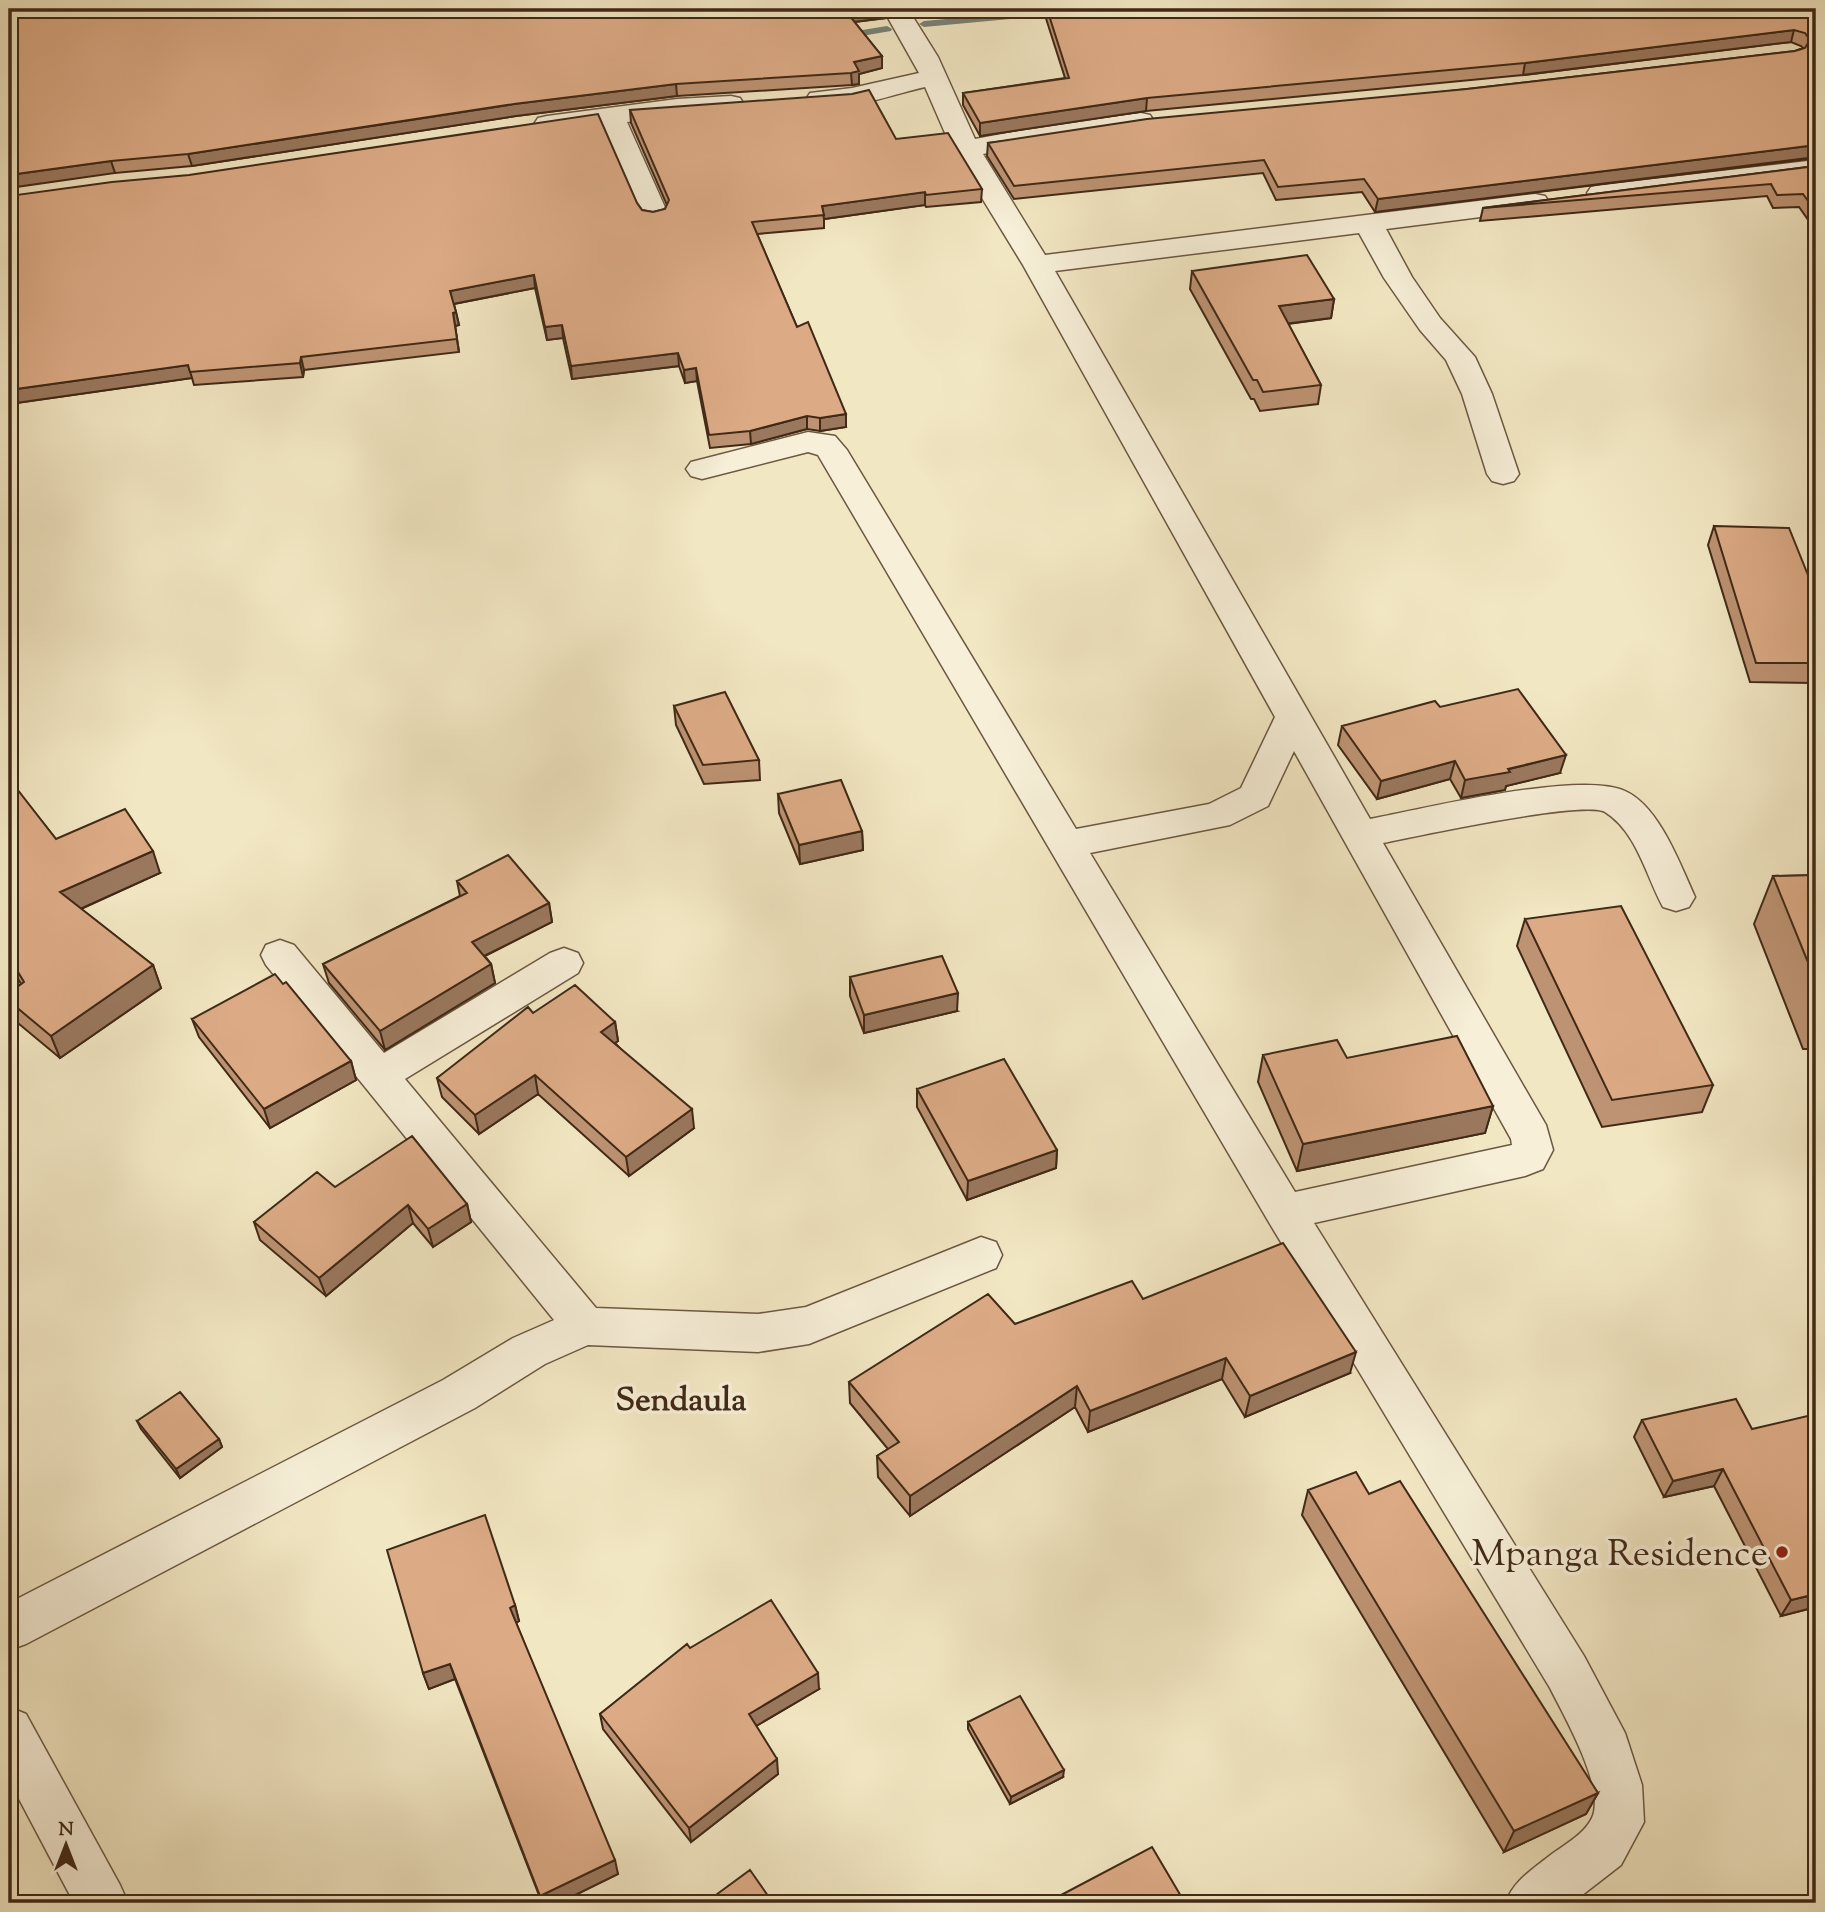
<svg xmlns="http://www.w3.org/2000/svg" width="1825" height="1912" viewBox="0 0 1825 1912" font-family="'Sorts Mill Goudy',serif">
  <rect width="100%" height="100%" fill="#f2e7c3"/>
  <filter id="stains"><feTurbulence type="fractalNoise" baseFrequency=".00286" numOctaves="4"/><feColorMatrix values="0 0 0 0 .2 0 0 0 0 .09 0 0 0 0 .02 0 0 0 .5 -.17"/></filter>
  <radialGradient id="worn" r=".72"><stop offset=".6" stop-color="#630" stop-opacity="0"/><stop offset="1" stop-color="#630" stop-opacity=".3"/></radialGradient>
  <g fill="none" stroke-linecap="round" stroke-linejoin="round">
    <path fill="#778378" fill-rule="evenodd" d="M1056,9L1070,11L1065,14L924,27L919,24L924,21Z
      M887,26L892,29L891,31L844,39L839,36L844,33Z"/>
    <g stroke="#6c5841" stroke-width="3">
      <path id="minor" d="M883,9H908L938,57L975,139L1050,125L1141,113L1150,115L1154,121L1150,127L1141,129L1050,141L983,154L1045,255L1535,194L1545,196L1549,202L1545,208L1535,210L1386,229L1412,277L1440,318L1475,357L1492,394L1519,474L1514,481L1503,484L1492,481L1487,474L1462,394L1446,360L1420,330L1384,278L1359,233L1055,271L1370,819C1423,809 1580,770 1625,791C1659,806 1680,864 1695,897L1689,907L1676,911L1663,907C1646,876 1637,832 1605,812C1583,800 1417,836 1383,843L1546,1125L1553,1150L1543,1169L1525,1176L1314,1223L1584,1656L1625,1733L1642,1785L1644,1822L1621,1865L1572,1903H1505C1515,1880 1528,1873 1548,1857C1562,1846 1584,1835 1592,1818C1606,1788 1564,1716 1550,1688L1270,1224L818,455L808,452L702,479L691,476L686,469L691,462L808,432L835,436L847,450L1076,829L1209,804L1241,788L1275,717L1023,265L952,149L925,87C890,95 845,113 810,105L806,99L810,93L852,88L919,73ZM1294,751L1511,1139L1512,1145L1295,1192L1090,853L1230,825L1268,806Z
        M731,96L740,98L744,104L740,110L627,122L668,214L664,220L654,222L644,220L640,214L601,125L547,132L538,130L534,124L538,118L547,116L677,99Z
        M1816,160V176L1601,201L1591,199L1587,193L1591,187L1601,185Z
        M280,940L294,945L384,1053L550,953L564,948L578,953L583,963L578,973L405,1079L596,1308L758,1314L806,1307L981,1237L996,1242L1002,1255L996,1268L809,1344L758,1352L588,1345L545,1364L475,1408L26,1644L9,1650V1603L443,1380L513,1338L554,1320L266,965L261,955L266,945Z
        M9,1707L26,1714L120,1885L128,1903H74L9,1780Z"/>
    </g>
    <use href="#minor" fill="#f7efd8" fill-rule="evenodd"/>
  </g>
  <path fill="#bd9373" stroke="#402916" stroke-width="2" d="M9,9L886,18L854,22L882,56V68L859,74V84L852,85L677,96L516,116L192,166L115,173Z
    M1043,9H1816V158L1375,212L1362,192L1276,200L1263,173L1014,199L987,156L988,143L1467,89L1795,51L1803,48L1801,46L1791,42L1523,75L1146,111L980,136L963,105V93L1065,78Z
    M630,110L896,139L982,189L981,202L926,207L925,205L824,219V228L757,234L797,327L846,427L820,431L807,429L751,444L710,448L697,381L685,383L679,366L572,379L563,338L547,340L535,288L454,304L459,325L455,326L459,352L304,370L303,377L194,385L192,378L9,404L637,203L642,210L653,212L665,209L667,205L631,123Z
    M1816,166V231L1799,207L1773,208L1767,196L1480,221L1483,208Z
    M1192,271L1334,299L1331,318L1288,324L1321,385L1318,404L1260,411L1254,399H1251L1190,289Z
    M1714,526L1816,595V691L1813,683L1750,682L1708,545Z
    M674,706L759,760L760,780L704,784L676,725Z
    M1440,707L1560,773L1506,786L1505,790L1461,798L1450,779L1377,799L1338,745L1342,726Z
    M9,780L56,839L160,873L81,909L153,965L161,988L60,1058L13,1019L9,1009V993L21,984L9,963Z
    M778,794L862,831L863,850L800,864L779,813Z
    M1816,875V1049H1803L1754,924L1773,876Z
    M457,881L549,903L552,922L485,956L491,964L495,983L385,1050L329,983L323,964L460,896Z
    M1525,919L1713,1085L1702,1112L1602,1127L1517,946Z
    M850,977L957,1011L864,1033L850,996Z
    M533,1013L615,1022L618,1041L615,1043L694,1128L629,1176L538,1094L479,1134L442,1097L437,1078Z
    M192,1019L351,1061L356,1080L270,1128L199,1037Z
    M1263,1055L1347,1058L1493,1106L1485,1133L1297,1171L1258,1082Z
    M917,1089L1057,1150L1056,1168L967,1200L917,1107Z
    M335,1187L467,1204L471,1222L433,1247L413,1223L326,1296L260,1240L254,1222Z
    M1143,1299L1350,1373L1245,1417L1222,1379L1088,1432L1075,1407L910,1516L878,1477L877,1456L888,1449L850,1403L849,1382L1015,1324Z
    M1642,1420L1752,1429L1816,1607L1781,1616L1714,1486L1664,1497L1634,1437Z
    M137,1421L219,1439L222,1447L180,1478L141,1429Z
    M1308,1490L1369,1494L1598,1793L1586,1814L1504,1852L1302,1515Z
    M515,1605L519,1621L516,1623L618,1874L559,1903H542L455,1679L429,1689L423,1673Z
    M690,1648L819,1689L756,1726L778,1774L691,1842L603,1729L600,1714Z
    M968,1722L1063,1777L1010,1804L968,1729Z"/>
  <path fill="#9a785e" stroke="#402916" stroke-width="2" d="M858,9H886V18L845,23V10Z
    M914,9H959L914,14Z
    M1794,30L1791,42L1523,75L1525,63Z
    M882,56V68L859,74V84L852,85L851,73L854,62Z
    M676,84L677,96L516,116L192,166L188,154L514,104Z
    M1147,98L1146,111L980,136V123Z
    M1816,145V157L1375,212L1378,199Z
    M111,161L115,173L9,188V175Z
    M925,192V205L824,219L822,206Z
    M534,275L535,288L453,304L450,291Z
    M1334,299L1331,318L1276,325L1279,306Z
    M456,312L459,325L455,326L459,352L453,313Z
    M562,325L563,338L547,340L545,327Z
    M678,353L679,366L572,379L571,366Z
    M301,357L304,370L303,377L300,363Z
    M188,365L192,378L9,404V390Z
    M696,368L697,381L685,383L684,370Z
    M846,414V427L820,431V418Z
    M807,416V429L751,444L750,431Z
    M1566,755L1560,773L1506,786L1505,790L1461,798L1465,780Z
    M1455,761L1450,779L1377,799L1381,781Z
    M862,831L863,850L800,864L799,845Z
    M153,851L160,873L69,914L60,892Z
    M549,903L552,922L476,960L472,942Z
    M491,964L495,983L385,1050L380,1031Z
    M153,965L161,988L60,1058L51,1036Z
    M958,993L957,1011L864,1033V1015Z
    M615,1022L618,1041L604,1050L601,1032Z
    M351,1061L356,1080L270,1128L264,1109Z
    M535,1075L538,1094L479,1134L475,1115Z
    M1493,1106L1485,1133L1297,1171L1303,1144Z
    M692,1109L694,1128L629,1176L626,1157Z
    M1057,1150L1056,1168L967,1200L968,1181Z
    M467,1204L471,1222L433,1247L428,1229Z
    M408,1205L413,1223L326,1296L319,1278Z
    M1356,1352L1350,1373L1245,1417L1250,1396Z
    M1226,1358L1222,1379L1088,1432L1090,1411Z
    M1077,1386L1075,1407L910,1516V1496Z
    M219,1439L222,1447L180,1478L176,1469Z
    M1723,1469L1714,1486L1664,1497L1673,1481Z
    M1816,1594V1607L1781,1616L1791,1600Z
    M515,1605L519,1621L514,1624L510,1608Z
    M450,1664L455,1679L429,1689L423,1673Z
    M818,1673L819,1689L751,1729L749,1714Z
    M777,1759L778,1774L691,1842L689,1828Z
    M1064,1770L1063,1777L1010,1804L1011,1797Z
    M1598,1793L1586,1814L1504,1852L1514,1831Z
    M615,1860L618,1874L559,1903H543L540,1896Z"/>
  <path fill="#dcab86" stroke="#402916" stroke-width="2" d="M9,9H858L845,10L882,56L854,62L859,71L851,73L676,84L514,104L188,154L111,161L9,175Z
    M1047,9H1816V145L1378,199L1364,179L1278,187L1264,160L1014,186L988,143L1147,119L1467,89L1795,51L1805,48L1810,40L1805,33L1794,30L1525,63L1147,98L980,123L963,93L1069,78Z
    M869,90L896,139L948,133L982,189L926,195L925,192L822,206L824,215L752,222L797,327L808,322L846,414L820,418L807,416L750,431L709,435L696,368L684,370L678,353L571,366L562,325L545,327L534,275L450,291L456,312L453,313L457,339L301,357L300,363L190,372L188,365L9,390V196L112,182L189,175L598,114L637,203L642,210L653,212L665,209L669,200L630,110L852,94Z
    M1816,166V212L1803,194L1777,195L1771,184L1483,208Z
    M1307,255L1334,299L1279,306L1321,385L1263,392L1257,380H1253L1192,271Z
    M1714,526L1789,528L1816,595V663H1756Z
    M1518,689L1566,755L1508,769L1510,772L1465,780L1455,761L1381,781L1342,726L1435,701L1440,707Z
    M725,692L759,760L703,765L674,706Z
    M9,780H10L56,839L125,809L153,851L60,892L153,965L51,1036L9,1001V993L24,982L9,957Z
    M841,780L862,831L799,845L778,794Z
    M508,855L549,903L472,942L491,964L380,1031L323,964L467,893L457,881Z
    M1816,875V982L1773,876Z
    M1621,906L1713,1085L1612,1100L1525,919Z
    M942,956L958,993L864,1015L850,977Z
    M275,974L283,984L286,982L351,1061L264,1109L192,1019Z
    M575,985L615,1022L601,1032L692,1109L626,1157L535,1075L475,1115L437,1078L528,1007L533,1013Z
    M1457,1036L1493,1106L1303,1144L1263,1055L1337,1040L1347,1058Z
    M1004,1059L1057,1150L968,1181L917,1089Z
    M412,1136L467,1204L428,1229L408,1205L319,1278L254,1222L317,1172L335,1187Z
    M1283,1243L1356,1352L1250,1396L1226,1358L1090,1411L1077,1386L910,1496L877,1456L899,1442L849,1382L988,1294L1015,1324L1132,1281L1143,1299Z
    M180,1392L219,1439L176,1469L137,1421Z
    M1736,1399L1752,1429L1816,1414V1594L1791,1600L1723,1469L1673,1481L1642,1420Z
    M1356,1472L1369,1494L1400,1481L1598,1793L1514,1831L1308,1490Z
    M485,1515L515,1605L510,1608L615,1860L540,1896L450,1664L423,1673L387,1550Z
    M771,1600L818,1673L749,1714L777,1759L689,1828L600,1714L687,1644L690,1648Z
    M1020,1696L1064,1770L1011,1797L968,1722Z
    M1152,1847L1185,1903H1046Z
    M750,1870L773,1903H705Z"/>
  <circle fill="#8f2418" stroke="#f7efd8" stroke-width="2.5" cx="1782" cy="1552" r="7"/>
  <g text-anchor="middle" stroke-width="7" stroke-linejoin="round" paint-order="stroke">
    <g font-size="33" font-weight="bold" fill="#402916" stroke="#f7efd8">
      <text x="681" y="1410">Sendaula</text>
    </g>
    <g font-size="37" fill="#402916" stroke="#f7efd8" text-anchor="end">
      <text x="1768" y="1565">Mpanga Residence</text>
    </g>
  </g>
  <rect width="1825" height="1912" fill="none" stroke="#f2e7c3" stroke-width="35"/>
  <rect x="10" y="10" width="1804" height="1891" fill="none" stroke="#402916" stroke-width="3.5"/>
  <rect x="18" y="18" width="1790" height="1877" fill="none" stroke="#402916" stroke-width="2"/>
  <g transform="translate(66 1845)" stroke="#f7efd8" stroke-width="5" paint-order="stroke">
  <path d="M0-5L12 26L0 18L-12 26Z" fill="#402916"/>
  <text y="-10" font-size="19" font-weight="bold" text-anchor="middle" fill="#402916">N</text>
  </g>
  <rect width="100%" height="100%" filter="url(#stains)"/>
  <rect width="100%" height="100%" fill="url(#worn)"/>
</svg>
